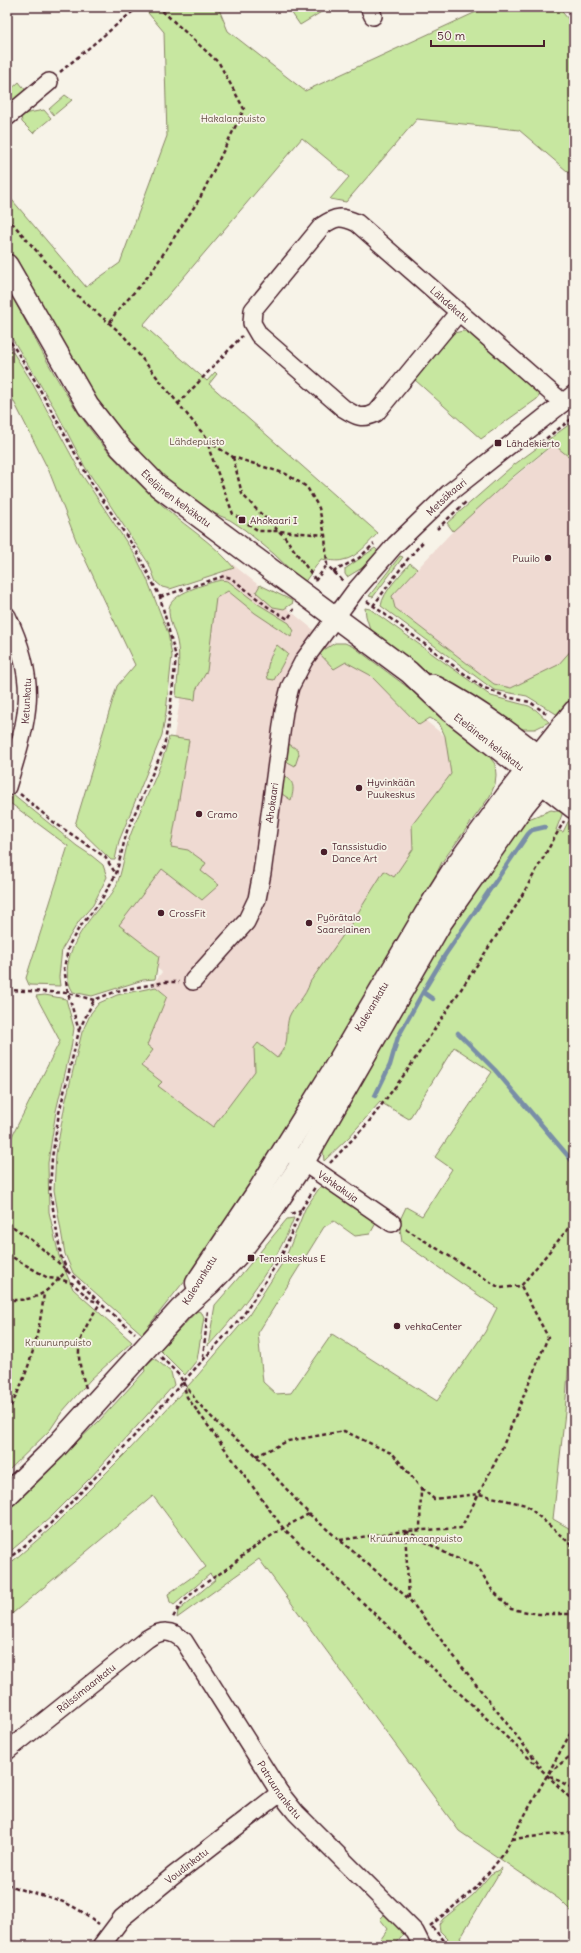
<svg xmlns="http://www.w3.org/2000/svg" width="581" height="1953" viewBox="0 0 581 1953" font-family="Delius,sans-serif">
  <rect width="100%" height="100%" fill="#f7f3e8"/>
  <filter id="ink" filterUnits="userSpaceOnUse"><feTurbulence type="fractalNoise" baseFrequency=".025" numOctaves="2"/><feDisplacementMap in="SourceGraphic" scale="8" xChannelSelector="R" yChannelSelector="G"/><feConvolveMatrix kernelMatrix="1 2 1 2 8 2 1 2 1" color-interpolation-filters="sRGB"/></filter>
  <g filter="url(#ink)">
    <path fill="#efdad2" d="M554,444L568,456L574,450V660L511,688L494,684L395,608L392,596L463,520Z
      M231,563L468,755L473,795L219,1153L122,1074L167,996L153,984L162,972L105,930L155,851L195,609Z"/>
    <path fill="#c7e7a0" stroke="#888366" d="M143,7H218L228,31L305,91L487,7H558L574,26V177L519,130L417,119L346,202L330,199L349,177L302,138L143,325L207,381L215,372L217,374L209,384L378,533C369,542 357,558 343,560C337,562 328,560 321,559L304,583L274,554L245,530L230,520L199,507L144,462L95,401L7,249V194L86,287L120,263L167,136L164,32Z
      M291,7H322L323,11L300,25L289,9Z
      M19,82L27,92L13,104L7,97V93Z
      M65,95L72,100L54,115L49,109Z
      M44,110L51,118L33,133L22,122L21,116L23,114Z
      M7,287C39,345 68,408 113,457C133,479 155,499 177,518C197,534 218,548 234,568L170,589L162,587L156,582L149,564L85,467L55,409L7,330Z
      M463,331L470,332L541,393L537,399L481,439L415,380L448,338L454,333Z
      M7,343L30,379L82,475L135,555L147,579L168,633L172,656L166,712L162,735L119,841L115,860H111L75,825L117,686L135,665L76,540L49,471L7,388Z
      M574,421V450L568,456L553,444L514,476L453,531L447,523L511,467Z
      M375,548L378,551L362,568L347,577L345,574V569Z
      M400,556L403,557L373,597L369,596Z
      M410,563L417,569L392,596L395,608L494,684L511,688L558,665L574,647V695L558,715L527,696L494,690L381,606C383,591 401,575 410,563Z
      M221,580L228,581L258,604L289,623L294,631L291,637L255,613L228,591L216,598L207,671L196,690L195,700L176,697C177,679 181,659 177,641C175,631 168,620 169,608C171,593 208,583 221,580Z
      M260,585L291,600L293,603L284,609L273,607L256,592Z
      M365,608L370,609L491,696L529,706L536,710L549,722L535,729H519L423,670L370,629L366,616Z
      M335,643H345L354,647L447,717L485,751L495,764L496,775L495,784L490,796L442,862L425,898L254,1182L194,1269L142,1334L73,1273L65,1254L54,1190L56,1154L65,1104L82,1032L91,1013L99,1003L117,995L156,987L167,996L147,1045L153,1050L141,1066L162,1082L158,1086L213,1127L255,1071L254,1048L258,1043L277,1058C292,1039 284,1037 289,1017C293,1006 306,998 310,982L351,924L384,871L394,877L413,849L412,825L451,774L445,736L439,723L430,718L419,725L370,675L346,662L334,669L319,653Z
      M277,645L288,654L274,680L268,679C265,669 271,653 277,645Z
      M169,737L189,740L171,847L188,850L206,863L201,871L219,885L202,900L162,869L119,925L159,956L155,979L143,980L92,996L73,992C56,965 80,931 97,910C104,902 112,896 116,886C123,871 124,852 130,836C142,803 161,772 169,737Z
      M289,744L298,750L299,754L295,766L286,761Z
      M285,776C295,782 294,789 291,800L282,794L284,777Z
      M13,794L77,846L92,856L103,865L107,877L93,905L79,921L62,949L59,977L60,986L29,985L26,978L68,846L10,803Z
      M551,810L563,812L556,830L563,832L568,822L574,817V1291L565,1412L553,1519L574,1531V1914L559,1899L459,1831L259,1559L177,1618L178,1611L215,1580L210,1574L174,1605L170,1602L168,1594L206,1567L153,1496L7,1618V1566L49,1530L130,1449L198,1375L249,1315L285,1259L305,1209L320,1187L328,1186L376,1218V1223L370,1234L355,1236L334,1221L324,1227L258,1333L263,1382L276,1394L291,1393L332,1334L437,1401L485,1332L497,1308L402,1242L399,1222L406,1207L422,1216L452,1169L435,1157L492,1072L454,1047L409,1119L380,1102L349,1137L324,1161L323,1151L327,1139L429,961L482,879L526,820Z
      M45,995L66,999L74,1028L71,1048L56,1111L48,1163L49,1212L59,1256L73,1289L132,1342L90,1380L62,1412L50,1430L7,1472V1146L60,1041L36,996Z
      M294,1218C275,1266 243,1308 208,1346L215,1305L241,1275L287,1219Z
      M198,1311L202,1313L204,1317L197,1360L185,1375L160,1350L196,1312Z
      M154,1358L171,1372L174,1385L91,1477L51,1517L7,1554V1509L99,1421L145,1371L144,1367Z
      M502,1868L460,1938L467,1946H455L440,1931L439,1924L443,1919L473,1895L491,1874Z
      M386,1913L405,1933L394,1946H376L388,1929L380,1919Z"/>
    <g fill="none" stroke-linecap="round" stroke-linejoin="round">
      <path stroke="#798ea7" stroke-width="4.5" d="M423,992L433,999
        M458,1033L495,1070L574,1163
        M375,1096L390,1065L398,1037L427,985L445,955L528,834L532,830L545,827"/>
      <g stroke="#4a1f2b" stroke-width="20">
        <g id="minor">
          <path d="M369,7L373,16"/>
          <path d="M7,117L49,82"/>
          <path id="s1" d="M458,313L376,413C362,420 356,416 343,408L259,335L252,323L253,310L322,226C336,216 341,216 357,223L563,403"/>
          <path d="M7,616C40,685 28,718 7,787"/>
          <path id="s2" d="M193,981L246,922L257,899L262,873L284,711L290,687L304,660L355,591L395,545L449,493L574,394"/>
          <path id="s3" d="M293,1155L392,1223"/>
          <path id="s4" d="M7,1751L147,1639C161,1630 171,1629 184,1641L280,1793L296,1813L415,1932L422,1946"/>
          <path id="s5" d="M101,1946L122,1918L173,1876L280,1793"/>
        </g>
      </g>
      <g stroke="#4a1f2b" stroke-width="24">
        <g id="tertiary">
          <path id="s6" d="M7,265L88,406L121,448L158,486L409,672L450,711L574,808"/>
          <path d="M432,685C483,711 529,748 574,784"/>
        </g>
      </g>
      <g stroke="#4a1f2b" stroke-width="25">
        <g id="secondary">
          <path id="s7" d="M197,1283L258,1192L332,1073L425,915L454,869L507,796L574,712"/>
          <path d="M7,1495L54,1449L181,1309L209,1284L236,1256L270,1212L303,1162L441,922L524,804L574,743"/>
        </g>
      </g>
      <path stroke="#4a1f2b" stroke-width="2.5" stroke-dasharray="4 3" stroke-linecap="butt" d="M565,7L574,18
        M60,72L138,7
        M7,217L54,271L81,299L123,335L198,428L215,446L233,457L286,474L307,487L319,508L325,535L327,565L343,581
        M110,322L115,314L150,274L200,198L244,109L219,63L158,7
        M7,336L34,379L91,482L137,552L160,597L176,657L169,719L164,747L127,831L116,874L100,902L79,928L69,945L64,968L68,993L79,1031L59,1113L52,1158L50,1191L61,1256L67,1270C46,1293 39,1301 7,1300
        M178,404L242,336
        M207,438L210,452L233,514L259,531H279L325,535
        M535,447L574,417
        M233,457L242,494L258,511L284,536L315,579
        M437,529L467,501
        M333,572L359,558L374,544
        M315,581L327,565
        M160,597L224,576L231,578L268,607L288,619L294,609
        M367,601L482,687L507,697L530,702L548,715
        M373,606L407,560L423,542
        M20,794L52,821L105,857L116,874
        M7,990L68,993L94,1000L117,991L165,982H179
        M79,1030L94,1000
        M330,1163L368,1123L407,1071L516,906L564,821
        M291,1214L301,1210
        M7,1223C42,1245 71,1274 100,1303C111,1314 123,1323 135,1333
        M406,1229L500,1288L521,1286L571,1225L574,1226
        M7,1254L48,1278L59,1279L72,1283L91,1300L98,1302
        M161,1357L178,1374L197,1402L225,1431L252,1451L309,1514C290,1524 271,1535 253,1548C242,1555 233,1565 222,1572C204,1584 182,1597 173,1618
        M203,1357L208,1310
        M183,1382L187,1397L283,1528L547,1775L574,1802
        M86,1388C73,1347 78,1339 100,1303
        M7,1412C28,1379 40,1331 44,1293
        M256,1456L288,1441L344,1431L393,1454L421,1488L420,1530
        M421,1488L434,1499L479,1494L526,1505L574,1547
        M309,1514L409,1599L541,1767
        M405,1531L409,1599
        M406,1531L451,1556L478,1567L492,1590L511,1609L539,1614H574
        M340,1540L405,1531L461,1528L500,1453L548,1337L521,1286
        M7,1560L47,1527L115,1457L242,1317L281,1257L301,1210L315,1187
        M549,1773L574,1753
        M550,1776L574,1789
        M512,1839L574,1832
        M7,1884C23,1892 41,1894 58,1900C73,1905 87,1915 99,1924
        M430,1926L476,1888L502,1856L574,1727
        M432,1927L449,1946
        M400,1946L403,1942"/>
      <use href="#minor" stroke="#f7f3e8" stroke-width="17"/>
      <use href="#tertiary" stroke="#f7f3e8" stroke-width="21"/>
      <use href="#secondary" stroke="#f7f3e8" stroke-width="22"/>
    </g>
  </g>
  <g fill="#4a1f2b" stroke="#f7f3e8" stroke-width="1.5">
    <rect x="494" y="439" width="8" height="8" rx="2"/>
    <rect x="238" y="516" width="8" height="8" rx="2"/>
    <circle cx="548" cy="558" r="4"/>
    <circle cx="359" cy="788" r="4"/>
    <circle cx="199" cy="814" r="4"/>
    <circle cx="324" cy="852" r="4"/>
    <circle cx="161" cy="913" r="4"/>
    <circle cx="309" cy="923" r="4"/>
    <rect x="247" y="1254" width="8" height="8" rx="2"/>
    <circle cx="397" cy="1326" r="4"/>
  </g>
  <g text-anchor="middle" stroke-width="3.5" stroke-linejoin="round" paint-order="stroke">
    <g font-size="10" fill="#695148" stroke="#f7f3e8">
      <text x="233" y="122">Hakalanpuisto</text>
      <text x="197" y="445">Lähdepuisto</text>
      <text x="58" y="1346">Kruununpuisto</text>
      <text x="416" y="1542">Kruununmaanpuisto</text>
    </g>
    <g font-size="10" fill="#4a1f2b" stroke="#f7f3e8">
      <text dy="4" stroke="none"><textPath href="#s1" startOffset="573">Lähdekatu</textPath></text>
      <text dy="4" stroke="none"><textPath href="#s6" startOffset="291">Eteläinen kehäkatu</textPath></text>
      <text dy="4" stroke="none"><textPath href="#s2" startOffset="567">Metsäkaari</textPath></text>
      <text transform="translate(26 701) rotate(-87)" y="4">Ketunkatu</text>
      <text dy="4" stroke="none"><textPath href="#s6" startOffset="688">Eteläinen kehäkatu</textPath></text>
      <text dy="4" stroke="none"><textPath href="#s2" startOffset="202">Ahokaari</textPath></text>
      <text dy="4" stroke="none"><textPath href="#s7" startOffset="327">Kalevankatu</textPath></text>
      <text dy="4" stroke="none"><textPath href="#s3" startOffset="55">Vehkakuja</textPath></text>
      <text transform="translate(199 1280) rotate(-58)" y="4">Kalevankatu</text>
      <text dy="4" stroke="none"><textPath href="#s4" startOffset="101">Rälssimaankatu</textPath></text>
      <text dy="4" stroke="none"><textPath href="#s4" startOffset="397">Patruunankatu</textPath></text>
      <text dy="4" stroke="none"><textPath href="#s5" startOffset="118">Voudinkatu</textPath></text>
    </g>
    <g font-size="10" fill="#4a1f2b" stroke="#f7f3e8" text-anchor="start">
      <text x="506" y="447">Lähdekierto</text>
      <text x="250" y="524">Ahokaari I</text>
      <text x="540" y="562" text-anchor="end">Puuilo</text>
      <text x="367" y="786">Hyvinkään<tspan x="367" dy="12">Puukeskus</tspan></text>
      <text x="207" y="818">Cramo</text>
      <text x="332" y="850">Tanssistudio<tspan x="332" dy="12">Dance Art</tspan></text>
      <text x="169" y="917">CrossFit</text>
      <text x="317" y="921">Pyörätalo<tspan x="317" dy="12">Saarelainen</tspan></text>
      <text x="259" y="1262">Tenniskeskus E</text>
      <text x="405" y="1330">vehkaCenter</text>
    </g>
  </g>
  <rect width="581" height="1953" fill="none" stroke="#f7f3e8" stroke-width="24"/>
  <rect x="12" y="12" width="557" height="1929" fill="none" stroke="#4a1f2b" stroke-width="1.5" filter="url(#ink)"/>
  <path d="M431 40v6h113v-6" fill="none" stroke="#4a1f2b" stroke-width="2"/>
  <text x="437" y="40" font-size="12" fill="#4a1f2b" stroke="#f7f3e8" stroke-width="3" paint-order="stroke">50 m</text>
</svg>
